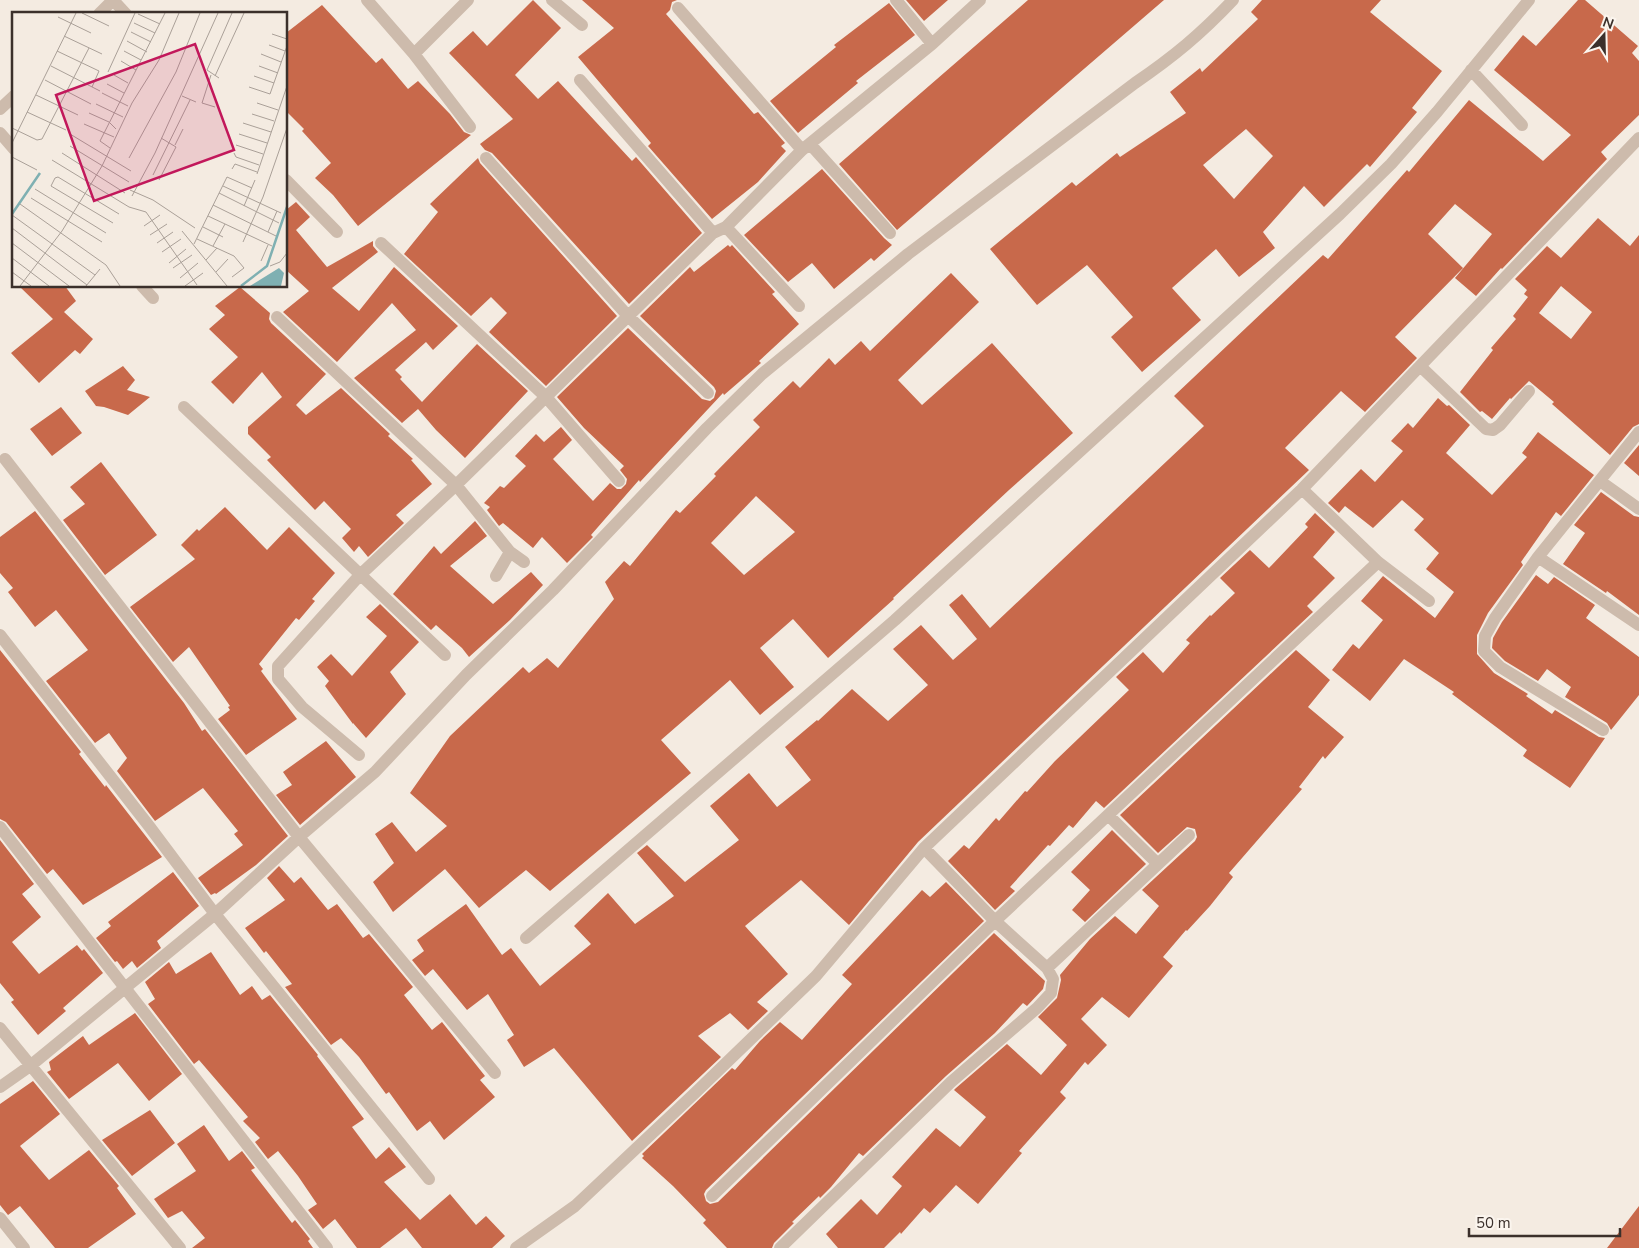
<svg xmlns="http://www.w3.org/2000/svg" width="1639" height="1248" viewBox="0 0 1639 1248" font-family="'Nunito Sans',sans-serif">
  <rect width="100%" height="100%" fill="#f4ebe1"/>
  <path fill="#c8694b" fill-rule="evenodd" d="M533,0L561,28L515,75L538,99L558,81L632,161L636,157L702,233L629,304L492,153L485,150L480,144L513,119L449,53L473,31L487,46Z
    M582,0H677L672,2L670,10L666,14L754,114L758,112L785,143L781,146L786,151L758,182L712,219L648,146L651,143L578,57L614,28Z
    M906,0H948L924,21Z
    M1028,0H1164L897,230L839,164Z
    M1262,0H1381L1370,12L1442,71L1412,108L1417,112L1370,167L1367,164L1324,207L1304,186L1263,232L1275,248L1239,277L1216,249L1172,288L1201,320L1142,372L1111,337L1133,317L1087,265L1037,305L990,249L1072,182L1076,186L1117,153L1120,157L1186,113L1170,92L1200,68L1202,72L1258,19L1251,12ZM1246,129L1273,156L1234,199L1203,165Z
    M1578,0H1585L1638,46L1632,53L1639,61V115L1601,152L1607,159L1502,269L1501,268L1476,296L1455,278L1492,234L1455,204L1428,234L1463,268L1395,337L1417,358L1365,412L1341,391L1285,448L1309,470L918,842L849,925L801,880L745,926L788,974L757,1002L768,1011L748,1030L730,1013L698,1036L721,1057L632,1141L554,1048L524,1067L507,1040L514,1035L488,994L467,1010L433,969L425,976L412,960L424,951L417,940L466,904L502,955L511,948L540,986L591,944L574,926L608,893L635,924L674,896L637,853L647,845L685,882L739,840L710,806L749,773L777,807L811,780L785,747L817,720L818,721L852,689L888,721L928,685L893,649L921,625L953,660L977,639L949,605L962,594L990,628L1204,426L1174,396L1323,255L1328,259L1407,170L1409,172L1469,100L1543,161L1571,135L1494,70L1523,35L1536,46Z
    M889,3L915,35L856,81L858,83L798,133L770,101L836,47L834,45Z
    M322,5L376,63L382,58L408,89L418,81L450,114L464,132L471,135L358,226L333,195L315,178L331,163L302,131L304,129L286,111V33Z
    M478,158L480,163L617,316L546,386L489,332L507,313L491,297L471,316L404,254L438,212L430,204Z
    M822,169L884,238L892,245L874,261L871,258L834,289L812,263L788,282L744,235Z
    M296,202L310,217L296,230L327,267L373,241V246L378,252L332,288L359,311L394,267L458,326L433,350L426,342L395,370L402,377L400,379L422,402L477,344L528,391L465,458L436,430L418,409L402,423L354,378L416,330L392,303L337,362L283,312L309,291L286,270V210Z
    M1598,218L1630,246L1639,235V424L1633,427L1610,455L1552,404L1554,402L1529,381L1511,399L1510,398L1492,419L1482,411L1480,412L1460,392L1493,350L1491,348L1516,319L1513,316L1528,297L1524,294L1527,290L1515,279L1547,246L1561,258ZM1561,286L1592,312L1571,339L1539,313Z
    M728,245L730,247L732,245L775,292L772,294L799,324L759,361L761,363L724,395L723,393L640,482L639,480L591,535L593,537L567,563L542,537L533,548L503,523L499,526L487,510L490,507L484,503L500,486L504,488L526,466L515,456L536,434L544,442L561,427L572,440L553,459L593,501L610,483L617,489H621L626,484L627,479L620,470L624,466L584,428L557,397L628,328L702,399L710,401L714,398L716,391L714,387L640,316L690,267L694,272Z
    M951,273L979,302L898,380L922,405L992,343L1073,433L1009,490L893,598L894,599L828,658L793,619L760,648L794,687L760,715L730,680L661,740L691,773L550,891L526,870L479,908L445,869L393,912L373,882L394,863L375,834L392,822L416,852L447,826L410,793L450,736L523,667L529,673L547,658L558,668L614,599L605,582L624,561L630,566L676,510L680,513L716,476L714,474L760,427L753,420L793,381L800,388L829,358L835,365L861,341L870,351ZM756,496L795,532L744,575L711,543Z
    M19,286H65L76,301L64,312L93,339L80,354L75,350L39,383L11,353L53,319Z
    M240,287L270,313L269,319L271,323L326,374L296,405L306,415L341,388L390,434L388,436L413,459L411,460L432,484L396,515L404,523L368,557L359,546L354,552L342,538L351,529L324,501L315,510L267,460L271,457L248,434V427L282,397L262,372L233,404L211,382L238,357L209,329L225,315L215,306Z
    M123,366L135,380L127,390L150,397L128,415L104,407L96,406L85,391Z
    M1438,398L1447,406L1449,405L1470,425L1446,453L1492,495L1527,457L1522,453L1538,432L1594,475L1561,516L1556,512L1521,562L1523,565L1488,613L1477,635V654L1494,673L1528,694L1526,696L1552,714L1555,710L1599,737L1605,738L1570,788L1523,756L1527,750L1452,694L1454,692L1404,659L1370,701L1332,670L1353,644L1359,649L1383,620L1361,601L1383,576L1435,618L1454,592L1426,569L1439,553L1414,530L1424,519L1402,500L1373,528L1345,506L1339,513L1328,503L1361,469L1375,482L1403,451L1391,441L1408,423L1413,428Z
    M61,407L82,433L52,456L30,429Z
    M1639,445V476L1624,463Z
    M101,462L157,535L105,575L63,520L85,504L70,487Z
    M1601,492L1634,516L1639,517V615L1607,591L1606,593L1563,564L1585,533L1574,525Z
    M225,507L267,550L289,527L335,573L312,599L315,601L299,620L296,618L259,664L263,669L261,671L297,719L246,755L218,719L230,710L228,707L230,706L189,647L173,662L130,607L195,559L181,545L197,529L199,531Z
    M35,511L184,703L202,731L205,729L288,836L256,865L216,894L215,893L211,895L198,878L243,845L234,834L238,831L203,788L155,821L117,771L127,758L109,733L95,743L46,681L88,650L56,610L35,627L8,592L13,588L0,573V537Z
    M1315,513L1335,532L1313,557L1335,578L1307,606L1313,612L1104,808L1096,801L1073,828L1069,825L1050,846L1048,845L1010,887L1015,891L995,910L948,861L964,845L969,849L996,818L999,821L1025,791L1027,792L1055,761L1129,690L1116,677L1143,652L1163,673L1190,643L1186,640L1210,615L1211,616L1235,593L1220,578L1250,550L1269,568L1308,527L1305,524Z
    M475,521L487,536L450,566L493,604L531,572L543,585L510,620L469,657L462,648L436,625L431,630L393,594L434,546L441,554Z
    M1536,575L1548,584L1554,577L1595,605L1586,618L1639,657V695L1611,730L1607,723L1565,697L1571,687L1547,669L1538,681L1505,661L1492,648L1493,638L1502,622Z
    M380,604L419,642L390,672L406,694L366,738L353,723V724L325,686L329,681L317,667L331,654L352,676L387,636L366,617Z
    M0,650L81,752L79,754L105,787L106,785L162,857L83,905L53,869L47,874L6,822L0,819Z
    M1296,650L1330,680L1308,707L1344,737L1325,759L1323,756L1299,787L1302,789L1229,873L1233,877L1210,906L1187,931L1186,930L1163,957L1173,966L1129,1018L1102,997L1081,1019L1107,1045L1088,1065L1085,1062L1060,1092L1066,1098L1019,1151L1022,1153L978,1204L956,1185L930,1213L924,1208L901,1234L900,1232L884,1248H838L826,1234L861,1199L877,1215L902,1186L892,1177L936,1128L960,1147L986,1117L954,1090L956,1088L1007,1044L1041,1075L1067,1045L1038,1017L1057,998L1061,980L1060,975L1090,939L1115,916L1136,934L1159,906L1142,890L1195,841L1197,837L1195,829L1187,827L1158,853L1120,815Z
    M326,741L356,777L300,825L276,795L292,785L283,772Z
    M1112,830L1146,864L1085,922L1072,910L1090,890L1071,872Z
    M0,840L34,884L22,894L41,917L12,942L39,974L77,945L82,951L84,949L103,973L63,1008L66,1011L38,1035L11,1002L14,1000L0,983Z
    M279,866L294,883L301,877L328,910L337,904L363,938L369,934L413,987L404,995L432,1030L442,1022L485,1076L480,1080L495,1097L444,1140L430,1121L417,1131L389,1092L386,1094L359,1057L341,1038L331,1045L285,987L292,984L266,951L264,953L245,928L285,900L267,878Z
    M173,872L199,906L157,941L161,948L137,968L132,961L123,969L117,961L115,962L96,938L111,926L108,922Z
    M946,882L984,921L706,1190L704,1194L706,1201L710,1204L718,1202L994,933L1045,981L1043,989L1027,1006L1023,1003L995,1033L946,1076L863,1156L859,1153L831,1187L820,1198L819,1196L792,1222L794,1223L774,1243L772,1248H727L703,1223L706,1220L673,1186L642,1158L644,1156L642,1154L732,1068L735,1070L760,1041L780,1022L802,1040L852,984L842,975L922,890L930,897Z
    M211,952L240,995L252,986L262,1000L270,995L318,1055L317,1056L364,1119L352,1127L376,1159L389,1147L406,1167L384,1182L420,1220L450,1194L476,1225L486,1216L505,1236L492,1248H422L406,1228L380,1248H357L335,1219L323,1229L308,1210L317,1204L298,1176L278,1151L268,1159L255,1142L260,1138L243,1121L248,1117L199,1060L194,1064L148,1004L155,999L145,982L169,962L176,974Z
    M135,1013L182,1074L149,1101L118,1063L69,1099L47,1072L51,1070L49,1062L83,1036L89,1045Z
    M33,1081L60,1114L20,1146L49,1180L89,1150L119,1186L117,1188L136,1214L88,1248H55L20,1206L8,1215L0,1205V1104Z
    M150,1110L175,1143L132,1176L102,1140Z
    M204,1125L229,1161L242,1151L255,1168L251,1170L292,1223L295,1220L310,1239L308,1241L313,1248H192L205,1238L182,1211L168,1218L154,1199L196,1171L177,1144Z
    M1639,1206V1248H1607Z"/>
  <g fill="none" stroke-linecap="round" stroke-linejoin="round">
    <path stroke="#cdbbac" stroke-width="12" d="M113,0L126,14
      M367,0L414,54L470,127
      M552,0L582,25
      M896,0L932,44
      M678,8L802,150
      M99,14L113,0
      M414,54L468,0
      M1471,70L1522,125
      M580,80L713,233
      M0,109L14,96
      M0,133L14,149
      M810,144L890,233
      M486,158L628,316L708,393
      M286,180L337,232
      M726,227L799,306
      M381,243L546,397L619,481
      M142,286L153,298
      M277,317L456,485L510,552L496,576
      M1420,366L1486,429L1493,430L1500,425L1529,391
      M184,407L445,655
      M5,459L299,837L495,1073
      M1600,481L1639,509
      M1302,489L1378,562L1429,601
      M510,552L524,562
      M1538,557L1639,625
      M0,635L149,826L215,914L429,1179
      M1603,730L1500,667L1484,651L1485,636L1495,618L1538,557L1639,432
      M359,755L302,707L278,679V666L360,575L456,485L713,233L726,227L802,150L932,44L980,0
      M1108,815L1158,864
      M0,827L327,1248
      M526,938L895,620L1340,214L1391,164L1437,112L1529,0
      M1047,968L1189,835
      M0,1028L180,1248
      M0,1087L30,1066L215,914L299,837L375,772L466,675L553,590L707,428L762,374L908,254L1135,83C1173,57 1201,34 1233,0
      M712,1196L995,921L1378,562
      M0,1218L24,1248
      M516,1248L575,1206L695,1093L816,976L924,848L1302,489L1639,138
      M780,1248L951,1082L1037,1008L1051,993L1053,979L1047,968L995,921L924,848"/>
  </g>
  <g transform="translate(12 12)">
    <rect width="275" height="275" fill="#f4ebe1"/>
    <path d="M267,256L272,261L269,274H238Z" fill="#7fb0b2"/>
    <path fill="none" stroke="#7fb0b2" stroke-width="2.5" d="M0,202L28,161M229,274L255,254L275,195"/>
    <path fill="none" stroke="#aaa098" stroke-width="1" d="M70,1L97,14M126,2L148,12M46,5L79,21M122,11L143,21M119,20L139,30M260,22L275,27M52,24L90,42M115,29L135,40M257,33L273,39M45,39L87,59L80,75M112,39L129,48M249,42L269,50M109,49L124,58M39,54L88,79M247,54L266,61M96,60L123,1M102,63L116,71M199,63L190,91L203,95M203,64L232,1M242,64L262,71M207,66L195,58L220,1M33,68L79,92M95,72L112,81M237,75L258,82L275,34M90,81L116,94M24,83L66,103M170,84L184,90M245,91L266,98M84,92L111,105M15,100L54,118M77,101L97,110L104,117M240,102L262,109M231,111L259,120M72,112L102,125M0,116L25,128L30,127L77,36M58,122L119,159M227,122L255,131M0,131L64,1M163,133L171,117M224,133L251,142M58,134L117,170M98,136L88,129L153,1M50,141L113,181M222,141L224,145L247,153M0,145L25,158M117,146L164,60L188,1M40,148L117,195L134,200L185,273M220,157L223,152L245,160M245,162L275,74M141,163L178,88M147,168L164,135L149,126M211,174L269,201M23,177L94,221M118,178L141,188L183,216M207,181L267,211M120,184L143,141L206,1M19,186L90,230M8,192L94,253L108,274M201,193L264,224M232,194L243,168M0,203L83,263M196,204L260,234M101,211L39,174L43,166L46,165L107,202M132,214L148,203M191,215L211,225M0,216L75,273M170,219L215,274M256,220L265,199M138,223L155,212M185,227L222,244L232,256L220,265M231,230L251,185L275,116M0,231L57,274M145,231L161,220M182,232L215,165L240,176M201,234L213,212M150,240L169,227M0,246L37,274M194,248L205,236M249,249L256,233M157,251L174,237M258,254L268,250L275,241M161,256L180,243M0,260L19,274M204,260L216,247M168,266L186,251M8,274L50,219L90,154L120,91L147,48L167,1M74,274L88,257M173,274L191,261"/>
    <path fill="#c2185b" fill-opacity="0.15" stroke="#c2185b" stroke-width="2.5" d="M183,32L222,138L82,189L44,83Z"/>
    <rect width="275" height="275" fill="none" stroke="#3b302b" stroke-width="2.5"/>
  </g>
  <g transform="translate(1604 35) rotate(20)" stroke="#fbf5ee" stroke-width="4" paint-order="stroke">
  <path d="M0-4L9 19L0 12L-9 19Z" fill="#3b302b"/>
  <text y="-8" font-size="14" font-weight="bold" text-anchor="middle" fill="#3b302b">N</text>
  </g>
  <path d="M1469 1228v8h151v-8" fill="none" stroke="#3b302b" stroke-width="2.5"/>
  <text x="1476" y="1228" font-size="15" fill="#3b302b" stroke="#fbf5ee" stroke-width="4" paint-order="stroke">50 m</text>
</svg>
